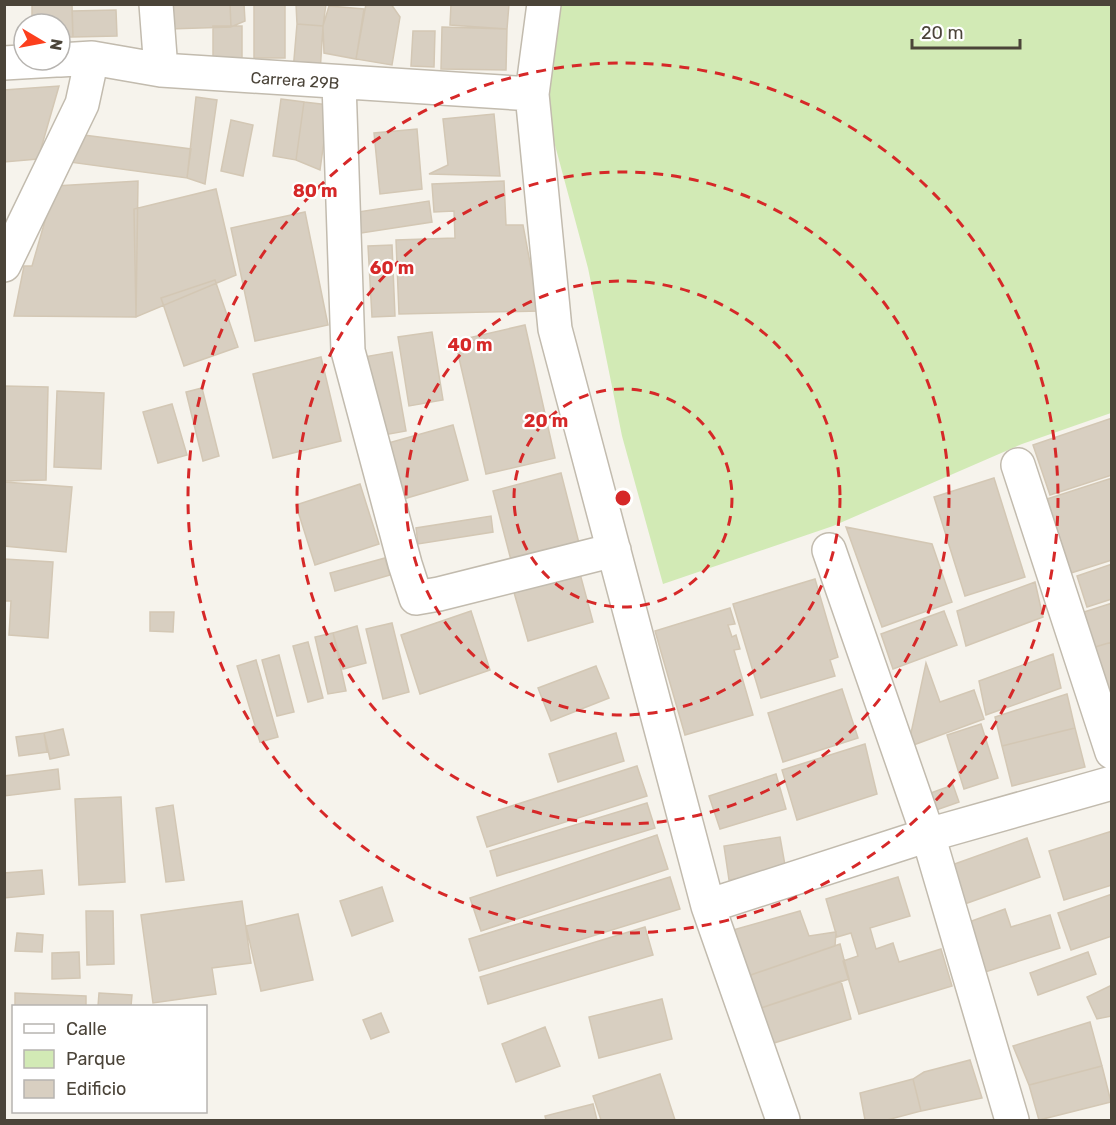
<svg xmlns="http://www.w3.org/2000/svg" width="1116" height="1125" viewBox="0 0 1116 1125" font-family="Rubik,sans-serif">
  <rect width="100%" height="100%" fill="#f6f3ec"/>
  <path fill="#d2eab5" d="M559,5H1111V413L1022,444L833,526L663,584L622,436L588,268L552,134L546,62Z"/>
  <path fill="#d8cfc1" stroke="#d3c7b4" stroke-width="1.5" d="M32,4H72L73,37H60V24H32Z
    M168,4H230L231,27L169,29Z
    M230,4H244L245,21L231,27Z
    M254,4H285V58H254Z
    M296,4H326L323,26L297,24Z
    M366,4H391L400,17L392,65L356,59Z
    M451,4H509L507,29L450,25Z
    M329,6L364,9L356,59L324,53L323,26Z
    M116,10L117,36L73,37L72,11Z
    M297,24L323,26L320,73L293,71Z
    M213,26H242V69H213Z
    M442,27L507,29L506,70L441,69Z
    M413,31H435L434,67L411,66Z
    M59,86L38,159L4,162V90Z
    M196,97L217,100L205,184L187,178Z
    M281,99L304,102L296,160L273,156Z
    M304,102L329,105L320,170L296,160Z
    M494,114L500,176L429,174L448,165L443,119Z
    M231,120L253,125L243,176L221,171Z
    M417,129L422,189L380,194L374,133Z
    M76,134L191,149L187,178L62,161Z
    M138,181L136,317L14,316L24,266H32L55,186Z
    M504,181L506,225H523L539,311L399,314L396,240L455,238L454,211L434,212L432,184Z
    M216,189L236,275L136,317L134,209Z
    M429,201L432,222L355,234L345,214Z
    M305,212L328,325L255,341L231,228Z
    M392,245L395,316L372,317L368,246Z
    M215,280L238,347L184,366L161,298Z
    M525,325L555,458L486,474L455,341Z
    M432,332L443,400L409,406L398,337Z
    M392,352L406,431L373,437L358,358Z
    M321,357L341,441L273,458L253,374Z
    M4,386L48,387L46,480L4,481Z
    M202,388L219,456L203,461L186,392Z
    M57,391L104,393L101,469L54,467Z
    M172,404L187,455L158,463L143,412Z
    M1112,418V475L1050,495L1033,445Z
    M453,425L468,480L390,503L374,447Z
    M561,473L580,547L512,564L493,491Z
    M994,478L1025,577L965,596L934,497Z
    M1112,478V560L1071,573L1047,499Z
    M4,482L72,487L66,552L4,546Z
    M360,484L379,544L315,565L296,505Z
    M491,516L493,532L418,544L416,528Z
    M846,527L932,544L952,602L882,627Z
    M385,558L390,575L335,591L330,573Z
    M4,559L53,562L48,638L9,635L11,601H4Z
    M1112,564V599L1087,607L1077,576Z
    M579,570L593,622L528,641L513,589Z
    M815,579L838,657L830,660L835,676L761,698L733,604Z
    M1035,582L1043,617L966,646L957,611Z
    M1112,603V642L1095,647L1084,612Z
    M730,608L735,624L728,625L732,637L736,635L740,649L734,650L753,715L685,735L655,631Z
    M471,611L490,670L420,694L401,635Z
    M944,611L957,645L893,669L881,634Z
    M150,612H174L173,632L150,631Z
    M392,623L409,692L383,699L366,629Z
    M357,626L366,663L343,669L333,633Z
    M333,633L346,691L328,694L315,637Z
    M308,642L323,698L308,702L293,646Z
    M1112,642V716L1095,647Z
    M1053,654L1061,688L986,715L979,681Z
    M279,655L294,712L277,716L262,660Z
    M256,660L278,737L260,742L237,666Z
    M926,663L940,702L974,690L984,719L908,747Z
    M596,666L609,698L551,721L538,688Z
    M842,689L858,738L783,762L768,713Z
    M1067,694L1075,728L1002,746L995,717Z
    M981,724L998,778L964,789L947,735Z
    M1075,728L1085,767L1012,786L1002,746Z
    M63,729L69,755L50,759L44,733Z
    M44,733L47,752L19,756L16,737Z
    M616,733L624,761L558,782L549,754Z
    M865,744L877,794L797,820L782,770Z
    M637,766L647,796L487,847L477,817Z
    M58,769L60,789L4,796V776Z
    M776,774L786,809L720,829L709,796Z
    M953,785L959,802L925,814V795Z
    M121,797L125,882L79,885L75,799Z
    M647,803L655,828L497,876L490,851Z
    M173,805L184,880L166,882L156,808Z
    M1112,831V885L1064,900L1049,851Z
    M657,835L668,869L481,931L470,898Z
    M780,837L786,871L729,880L724,846Z
    M1027,838L1040,877L962,905L949,866Z
    M42,870L44,894L4,898V873Z
    M670,877L680,909L479,971L469,939Z
    M898,877L910,916L870,928L876,949L893,943L899,962L941,949L952,986L859,1014L843,961L858,956L851,933L837,937L826,899Z
    M382,887L393,921L352,936L340,901Z
    M1112,894V936L1071,950L1058,913Z
    M242,901L251,963L212,968L216,994L153,1003L141,915Z
    M1005,909L1011,927L1050,915L1060,948L985,972L969,922Z
    M86,911H113L114,964L87,965Z
    M800,911L809,936L836,932L835,946L745,977L733,930Z
    M298,914L313,980L261,991L246,926Z
    M645,927L653,955L488,1004L480,977Z
    M17,933L43,935L42,952L15,951Z
    M840,944L849,979L758,1009L745,977Z
    M79,952L80,978L52,979V953Z
    M1088,952L1096,974L1038,995L1030,973Z
    M841,981L851,1019L774,1043L758,1009Z
    M1112,985V1016L1097,1019L1087,997Z
    M15,993L86,996V1006H15Z
    M99,993L132,995L131,1006H98Z
    M662,999L672,1039L599,1058L589,1017Z
    M381,1013L389,1032L371,1039L363,1020Z
    M1090,1022L1102,1066L1029,1085L1013,1046Z
    M545,1027L560,1066L516,1082L502,1044Z
    M970,1060L982,1098L921,1111L913,1079L924,1072Z
    M1102,1066L1111,1102L1039,1120L1029,1085Z
    M660,1074L675,1120H601L593,1096Z
    M913,1079L921,1111L887,1120H865L860,1093Z
    M593,1104L597,1120H546L545,1116Z"/>
  <g fill="none" stroke-linecap="round" stroke-linejoin="round">
    <g stroke="#c2bbae" stroke-width="36">
      <path id="minor" d="M156,4L161,70
        M544,4L532,94L555,329L708,906L783,1120
        M60,60L92,58L161,70L532,94
        M4,63L56,60
        M339,83L348,351L405,564L416,598L439,594L614,550
        M4,265L82,104L92,58
        M1018,465L1112,752
        M829,550L928,835L1012,1120
        M708,906L928,835L1112,783"/>
    </g>
    <use href="#minor" stroke="#fff" stroke-width="33"/>
  </g>
  <g fill="none" stroke="#d62828" stroke-width="3" stroke-dasharray="10 8">
    <circle cx="623" cy="498" r="109"/>
    <circle cx="623" cy="498" r="217"/>
    <circle cx="623" cy="498" r="326"/>
    <circle cx="623" cy="498" r="435"/>
  </g>
  <g text-anchor="middle" stroke-width="4.5" stroke-linejoin="round" paint-order="stroke">
    <g font-size="16" fill="#4b4439" stroke="#fff">
      <text transform="translate(295 80) rotate(4)" y="6">Carrera 29B</text>
    </g>
  </g>
  <circle cx="623" cy="498" r="9" fill="#d62828" stroke="#fff" stroke-width="3"/>
  <g font-size="18" text-anchor="middle" font-weight="bold" fill="#d62828" stroke="#fff" stroke-width="4.5" stroke-linejoin="round" paint-order="stroke">
    <text x="315" y="197">80 m</text>
    <text x="392" y="274">60 m</text>
    <text x="470" y="351">40 m</text>
    <text x="546" y="427">20 m</text>
  </g>
  <rect width="1116" height="1125" fill="none" stroke="#4b4439" stroke-width="12"/>
  <rect x="12" y="1005" width="195" height="108" fill="#ffffff" stroke="#b7b4b0" stroke-width="1.5"/>
  <rect x="24" y="1024" width="30" height="9" fill="#ffffff" stroke="#b7b4b0" stroke-width="1.5"/>
  <text x="66" y="1035" font-size="18" fill="#4b4439">Calle</text>
  <rect x="24" y="1050" width="30" height="18" fill="#d2eab5" stroke="#b7b4b0" stroke-width="1.5"/>
  <text x="66" y="1065" font-size="18" fill="#4b4439">Parque</text>
  <rect x="24" y="1080" width="30" height="18" fill="#d8cfc1" stroke="#b7b4b0" stroke-width="1.5"/>
  <text x="66" y="1095" font-size="18" fill="#4b4439">Edificio</text>
  <g transform="translate(42 42) rotate(100)"><circle r="28" fill="#ffffff" stroke="#b7b4b0" stroke-width="1.5"/>
  <path d="M0-4.5L10 22L0 15L-10 22Z" fill="#fc3f1d"/>
  <text y="-9" font-size="16" font-weight="bold" text-anchor="middle" fill="#4b4439">N</text>
  </g>
  <path d="M912 39v9h108v-9" fill="none" stroke="#4b4439" stroke-width="3"/>
  <text x="921" y="39" font-size="18" fill="#4b4439" stroke="#ffffff" stroke-width="4.5" paint-order="stroke">20 m</text>
</svg>
